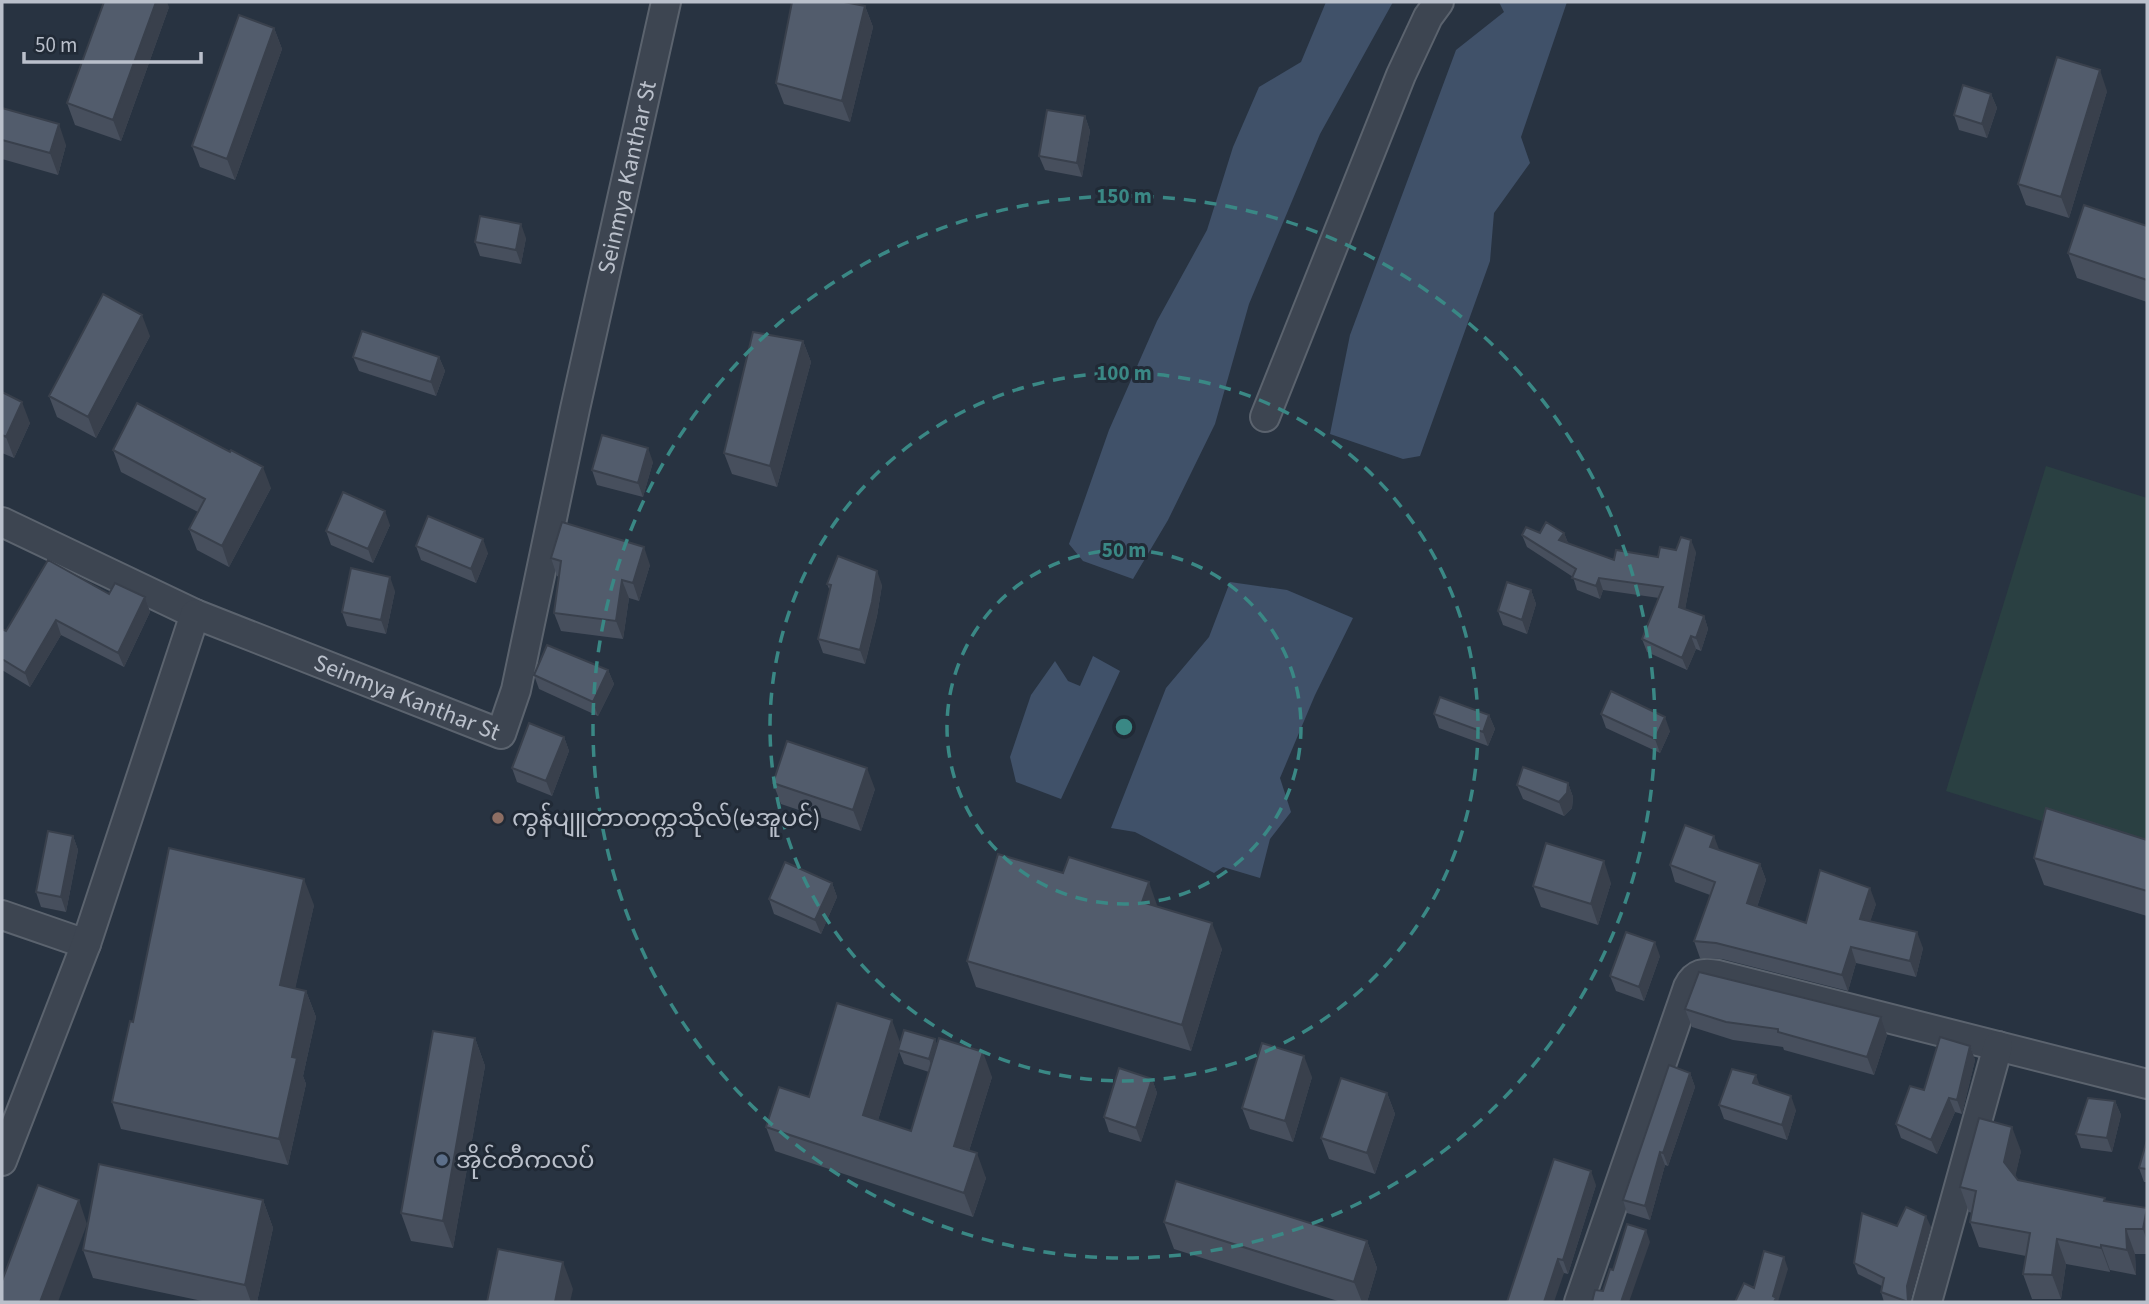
<svg xmlns="http://www.w3.org/2000/svg" width="2149" height="1304" viewBox="0 0 2149 1304" font-family="'Source Sans 3','Noto Sans Myanmar',sans-serif">
  <rect width="100%" height="100%" fill="#283341"/>
  <path fill="#2a4042" d="M2046,466L2147,498V854L1946,791Z"/>
  <path fill="#405169" d="M1326,2H1393L1320,134L1249,304L1215,424L1168,520L1133,579L1083,561L1069,544L1109,430L1157,321L1207,230L1233,147L1259,87L1301,62Z
    M1499,2H1567L1521,137L1530,163L1494,213L1490,261L1420,456L1403,459L1330,434L1350,335L1456,50L1504,12Z
    M1230,582L1287,590L1353,618L1315,695L1280,778L1291,812L1270,839L1260,878L1223,867L1214,873L1135,832L1111,828L1166,688L1209,637Z
    M1093,656L1120,671L1061,799L1016,782L1010,757L1031,695L1055,661L1068,681L1080,686Z"/>
  <g fill="none" stroke-linecap="round" stroke-linejoin="round">
    <g stroke="#5b636e" stroke-width="32">
      <g id="street">
        <path d="M1265,417L1401,75L1428,17L1439,2"/>
        <path d="M2,522L195,614"/>
        <path d="M2,915L86,944"/>
        <path id="s1" d="M2,1161L86,944L195,614L501,734L516,690L575,409L666,2"/>
        <path d="M1579,1302L1688,987C1695,973 1704,972 1718,975L2147,1084"/>
        <path d="M1927,1302L1998,1046"/>
      </g>
    </g>
    <use href="#street" stroke="#3d4551" stroke-width="28"/>
  </g>
  <path fill="#474f5d" fill-rule="evenodd" d="M865,6L873,27L850,122L784,104L776,83Z
    M169,7L121,141L75,125L67,103Z
    M274,28L282,49L235,180L200,167L192,146Z
    M2107,91L2069,218L2026,205L2018,184Z
    M1991,94L1997,108L1987,138L1959,130L1954,115Z
    M2,108L66,145L58,175L2,159Z
    M1085,116L1090,131L1082,177L1045,170L1039,156Z
    M2147,226V302L2077,278L2068,253Z
    M526,238L521,264L480,256L475,242Z
    M150,336L96,438L57,417L49,396Z
    M803,341L811,362L777,487L732,474L724,453Z
    M353,357H439L445,371L436,396L359,371Z
    M2,392L30,423L14,458L2,453Z
    M113,450L271,488L229,567L197,550L189,529L198,512L121,472Z
    M653,462L643,497L597,485L592,470Z
    M390,525L373,563L331,545L326,531Z
    M1540,533H1564L1568,543L1614,560L1658,557L1676,550L1696,552L1685,609L1704,616L1708,629L1701,651L1696,649L1687,670L1647,652L1642,639L1659,598L1603,590L1600,599L1577,590L1573,577L1527,547L1522,535Z
    M416,546L488,553L476,583L421,560Z
    M551,558L650,565L639,601L629,598L623,639L561,631L554,613L559,577L557,576Z
    M827,584L882,585L877,616L865,664L823,653L818,639L830,591Z
    M1531,590L1536,604L1527,634L1503,625L1498,611Z
    M395,591L386,634L347,626L342,612Z
    M109,594L145,597L150,612L124,667L61,635L30,687L2,670V629L6,631Z
    M608,670L614,684L598,716L539,689L534,675Z
    M1434,714L1489,715L1495,729L1488,746L1439,728Z
    M1601,714L1670,731L1660,753L1606,728Z
    M564,737L569,751L552,796L517,782L512,768Z
    M773,783L875,789L861,831L781,804Z
    M1568,783L1573,797L1572,808L1564,816L1523,799L1517,785Z
    M73,836L78,850L66,912L41,907L36,892Z
    M2147,840V916L2044,885L2034,858Z
    M1720,850L1760,864L1766,880L1757,907L1806,923L1876,904L1870,921L1923,948L1916,977L1856,963L1848,991L1722,959L1700,958L1694,941L1710,895L1675,882L1670,865Z
    M832,883L837,897L821,934L774,914L769,899Z
    M1611,883L1598,925L1541,907L1533,886Z
    M314,905L295,988L306,991L316,1017L303,1076L306,1084L288,1165L121,1129L112,1102L133,1022Z
    M1158,907L1222,949L1191,1051L976,987L967,961Z
    M1660,956L1644,1001L1616,991L1610,976Z
    M1685,1009L1881,1017L1887,1035L1874,1075L1784,1050L1783,1047L1733,1040L1692,1027Z
    M475,1038L485,1066L453,1248L411,1241L401,1213Z
    M935,1039L937,1045L992,1077L969,1151L986,1178L973,1217L775,1151L766,1127L900,1043ZM899,1051L904,1064L929,1072L911,1131L878,1120Z
    M1970,1046L1975,1060L1962,1114L1955,1112L1937,1154L1901,1138L1896,1124L1924,1090Z
    M1690,1073L1695,1087L1668,1166L1665,1165L1650,1220L1627,1213L1623,1200Z
    M1312,1077L1293,1142L1250,1129L1242,1108Z
    M1152,1079L1157,1093L1141,1142L1109,1132L1104,1117Z
    M1387,1093L1395,1114L1375,1174L1329,1159L1321,1138Z
    M2115,1101L2121,1115L2112,1152L2081,1148L2076,1134Z
    M1719,1105L1796,1110L1787,1140L1724,1119Z
    M2147,1140V1182H2144L2139,1168Z
    M2021,1151L2015,1176L2018,1180L2106,1201L2147,1208V1254H2135L2136,1275L2110,1270V1272L2066,1264L2061,1299H2032L2023,1274L2026,1256L1979,1247L1970,1222L1972,1213L1969,1212L1960,1187Z
    M1596,1185L1568,1274L1564,1273L1507,1302Z
    M263,1200L273,1228L257,1302H207L93,1278L83,1250Z
    M1164,1222L1367,1241L1377,1268L1367,1302H1341L1174,1249Z
    M1897,1226L1931,1227L1911,1298V1302H1884L1881,1292L1882,1286L1858,1274L1854,1263Z"/>
  <path fill="#39404c" d="M156,2H167L169,7L121,141L113,120Z
    M865,6L873,27L850,122L842,101Z
    M274,28L282,49L235,180L227,159Z
    M2100,70L2107,91L2069,218L2061,197Z
    M1991,94L1997,108L1987,138L1982,124Z
    M1085,116L1090,131L1082,177L1077,163Z
    M59,124L66,145L58,175L50,153Z
    M521,224L526,238L521,264L516,250Z
    M142,315L150,336L96,438L88,417Z
    M803,341L811,362L777,487L770,466Z
    M439,357L445,371L436,396L431,382Z
    M22,402L30,423L14,458L6,437Z
    M648,448L653,462L643,497L638,483Z
    M263,467L271,488L229,567L222,546Z
    M385,511L390,525L373,563L368,549Z
    M1564,533L1569,545L1559,540Z
    M483,539L488,553L476,583L471,569Z
    M1691,540L1696,552L1683,620L1679,607Z
    M644,547L650,565L639,601L633,583Z
    M877,571L882,585L877,616L865,664L860,650Z
    M390,577L395,591L386,634L381,620Z
    M1599,578L1603,590L1600,599L1596,586Z
    M622,580L629,598L623,639L616,621Z
    M1531,590L1536,604L1527,634L1522,620Z
    M145,597L150,612L124,667L118,653Z
    M1704,616L1708,629L1701,651L1696,638Z
    M56,620L61,635L30,687L25,673Z
    M1691,636L1696,649L1687,670L1682,658Z
    M608,670L614,684L598,716L593,702Z
    M1489,715L1495,729L1488,746L1483,732Z
    M1665,717L1670,731L1660,753L1655,739Z
    M564,737L569,751L552,796L546,781Z
    M867,768L875,789L861,831L853,810Z
    M1568,783L1573,797L1572,808L1564,816L1559,802Z
    M73,836L78,850L66,912L61,897Z
    M1714,836L1720,852L1710,847Z
    M1604,861L1611,883L1598,925L1591,904Z
    M1760,864L1766,880L1753,919L1747,903Z
    M304,879L314,905L290,1012L280,985Z
    M1149,882L1158,908L1142,902Z
    M832,883L837,897L821,934L815,920Z
    M1870,888L1876,904L1866,935L1860,919Z
    M1212,923L1222,949L1191,1051L1182,1025Z
    M1917,932L1923,948L1916,977L1910,961Z
    M1655,942L1660,956L1644,1001L1639,987Z
    M1851,947L1856,963L1848,991L1842,975Z
    M306,991L316,1017L303,1076L306,1084L288,1165L279,1139L292,1057Z
    M1881,1017L1887,1035L1874,1075L1867,1057Z
    M892,1020L901,1045L872,1140L863,1115Z
    M475,1038L485,1066L453,1248L443,1221Z
    M935,1039L940,1053L934,1073L929,1059Z
    M1970,1046L1975,1060L1962,1114L1957,1100Z
    M983,1052L992,1077L963,1170L954,1146Z
    M1304,1056L1312,1077L1293,1142L1285,1121Z
    M1690,1073L1695,1087L1668,1166L1663,1153Z
    M1756,1075L1761,1089L1753,1083Z
    M1152,1079L1157,1093L1141,1142L1136,1128Z
    M1387,1093L1395,1114L1375,1174L1367,1153Z
    M1791,1096L1796,1110L1787,1140L1782,1125Z
    M1949,1098L1955,1112L1937,1154L1931,1140Z
    M2115,1101L2121,1115L2112,1152L2107,1138Z
    M2012,1127L2021,1151L2013,1187L2004,1162Z
    M1660,1152L1665,1165L1650,1220L1645,1206Z
    M977,1153L986,1178L973,1217L964,1193Z
    M1591,1171L1596,1185L1568,1274L1563,1260Z
    M79,1200L87,1224L58,1302H40Z
    M263,1200L273,1228L257,1302H251L245,1285Z
    M2147,1209V1241L2143,1229Z
    M1926,1216L1931,1227L1911,1298V1302H1908L1907,1286Z
    M2126,1229L2135,1254L2136,1275L2127,1250Z
    M1646,1230L1650,1242L1629,1302H1621Z
    M2057,1239L2066,1264L2061,1299L2052,1275Z
    M1367,1241L1377,1268L1367,1302H1362L1354,1282Z
    M2101,1245L2110,1270V1272L2101,1248Z
    M1784,1257L1788,1269L1778,1302H1774L1773,1296Z
    M1558,1259L1564,1273L1554,1302H1544Z
    M563,1262L573,1289L570,1302H555Z"/>
  <path fill="#525c6c" stroke="#39404c" stroke-width="2" d="M104,2H156L113,120L67,103Z
    M792,2H844L865,6L842,101L776,83Z
    M239,15L274,28L227,159L192,146Z
    M2057,57L2100,70L2061,197L2018,184Z
    M1963,85L1991,94L1982,124L1954,115Z
    M2,108L59,124L50,153L2,140Z
    M1047,110L1085,116L1077,163L1039,156Z
    M2084,205L2147,226V280L2068,253Z
    M480,216L521,224L516,250L475,242Z
    M103,294L142,315L88,417L49,396Z
    M362,331L439,357L431,382L353,357Z
    M753,332L803,341L770,466L724,453Z
    M2,392L22,402L6,437L2,435Z
    M137,403L230,452L231,450L263,467L222,546L189,529L205,499L113,450Z
    M602,435L648,448L638,483L592,470Z
    M343,492L385,511L368,549L326,531Z
    M428,516L483,539L471,569L416,546Z
    M562,522L644,547L633,583L622,580L616,621L554,613L561,561L551,558Z
    M1546,522L1564,533L1559,540L1614,560L1616,550L1658,557L1660,547L1676,550L1681,537L1691,540L1679,607L1704,616L1696,638L1691,636L1682,658L1642,639L1663,587L1599,578L1596,586L1572,578L1576,569L1522,535L1526,527L1540,533Z
    M838,556L877,571L872,602L860,650L818,639L831,585L827,584Z
    M48,560L109,594L115,583L145,597L118,653L56,620L25,673L2,659V629L6,631Z
    M351,568L390,577L381,620L342,612Z
    M1507,582L1531,590L1522,620L1498,611Z
    M547,645L608,670L593,702L534,675Z
    M1611,691L1665,717L1655,739L1601,714Z
    M1440,697L1489,715L1483,732L1434,714Z
    M529,723L564,737L546,781L512,768Z
    M787,741L867,768L853,810L773,783Z
    M1523,767L1568,783L1567,793L1559,802L1517,785Z
    M2046,808L2147,840V891L2034,858Z
    M1685,825L1714,836L1710,847L1760,864L1747,903L1806,923L1820,870L1870,888L1860,919L1917,932L1910,961L1851,947L1842,975L1716,943L1694,941L1715,882L1670,865Z
    M48,831L73,836L61,897L36,892Z
    M1546,843L1604,861L1591,904L1533,886Z
    M169,848L304,879L280,985L306,991L292,1057L297,1058L279,1139L112,1102L130,1021L133,1022Z
    M998,854L1063,873L1069,857L1149,882L1142,902L1212,923L1182,1025L967,961Z
    M785,862L832,883L815,920L769,899Z
    M1626,932L1655,942L1639,987L1610,976Z
    M1699,972L1881,1017L1867,1057L1778,1032V1029L1726,1022L1685,1009Z
    M837,1003L892,1020L863,1115L911,1131L939,1038L983,1052L954,1146L977,1153L964,1193L766,1127L779,1087L809,1097Z
    M904,1030L935,1039L929,1059L898,1050Z
    M433,1031L475,1038L443,1221L401,1213Z
    M1940,1037L1970,1046L1957,1100L1949,1098L1931,1140L1896,1124L1910,1086L1924,1090Z
    M1262,1043L1304,1056L1285,1121L1242,1108Z
    M1669,1065L1690,1073L1663,1153L1660,1152L1645,1206L1623,1200Z
    M1119,1068L1152,1079L1136,1128L1104,1117Z
    M1732,1069L1756,1075L1753,1083L1791,1096L1782,1125L1719,1105Z
    M1341,1078L1387,1093L1367,1153L1321,1138Z
    M2088,1098L2115,1101L2107,1138L2076,1134Z
    M1979,1118L2012,1127L2004,1162L2018,1180L2105,1198L2104,1201L2147,1208L2143,1229H2126L2127,1250L2101,1245V1248L2057,1239L2052,1275L2023,1274L2030,1233L1970,1222L1976,1191L1960,1187Z
    M2147,1140V1169L2139,1168Z
    M1554,1159L1591,1171L1563,1260L1558,1259L1544,1302H1507Z
    M99,1164L263,1200L245,1285L83,1250Z
    M1176,1181L1367,1241L1354,1282L1164,1222Z
    M38,1185L79,1200L40,1302H2V1281Z
    M1906,1207L1926,1216L1907,1286L1908,1302L1881,1292L1884,1278L1854,1263L1862,1213L1897,1226Z
    M1627,1224L1646,1230L1621,1302H1592L1595,1290L1603,1291L1610,1269L1613,1270Z
    M498,1249L563,1262L555,1302H487Z
    M1764,1251L1784,1257L1773,1296L1776,1298L1774,1302H1735L1744,1283L1754,1288Z"/>
  <g fill="none" stroke="#3a8885" stroke-width="3.5" stroke-dasharray="12 9">
    <circle cx="1124" cy="727" r="177"/>
    <circle cx="1124" cy="727" r="354"/>
    <circle cx="1124" cy="727" r="531"/>
  </g>
  <circle fill="#8d6e63" stroke="#212a36" stroke-width="2.5" cx="498" cy="818" r="7"/>
  <circle fill="#5c6f8a" stroke="#212a36" stroke-width="2.5" cx="442" cy="1160" r="7"/>
  <g text-anchor="middle" stroke-width="6" stroke-linejoin="round" paint-order="stroke">
    <g font-size="24" fill="#bac0cb" stroke="#212a36">
      <text dy="8" stroke="none"><textPath href="#s1" startOffset="1480">Seinmya Kanthar St</textPath></text>
      <text dy="8" stroke="none"><textPath href="#s1" startOffset="808">Seinmya Kanthar St</textPath></text>
    </g>
    <g font-size="24" fill="#bac0cb" stroke="#212a36" text-anchor="start">
      <text x="512" y="826">ကွန်ပျူတာတက္ကသိုလ်(မအူပင်)</text>
      <text x="456" y="1168">အိုင်တီကလပ်</text>
    </g>
  </g>
  <circle cx="1124" cy="727" r="10" fill="#3a8885" stroke="#212a36" stroke-width="3.5"/>
  <g font-size="21" text-anchor="middle" font-weight="bold" fill="#3a8885" stroke="#212a36" stroke-width="6" stroke-linejoin="round" paint-order="stroke">
    <text x="1124" y="203">150 m</text>
    <text x="1124" y="380">100 m</text>
    <text x="1124" y="557">50 m</text>
  </g>
  <rect width="2149" height="1304" fill="none" stroke="#bac0cb" stroke-width="7"/>
  <path d="M24 52v10h177v-10" fill="none" stroke="#bac0cb" stroke-width="3.5"/>
  <text x="35" y="52" font-size="21" fill="#bac0cb" stroke="#212a36" stroke-width="5" paint-order="stroke">50 m</text>
</svg>
